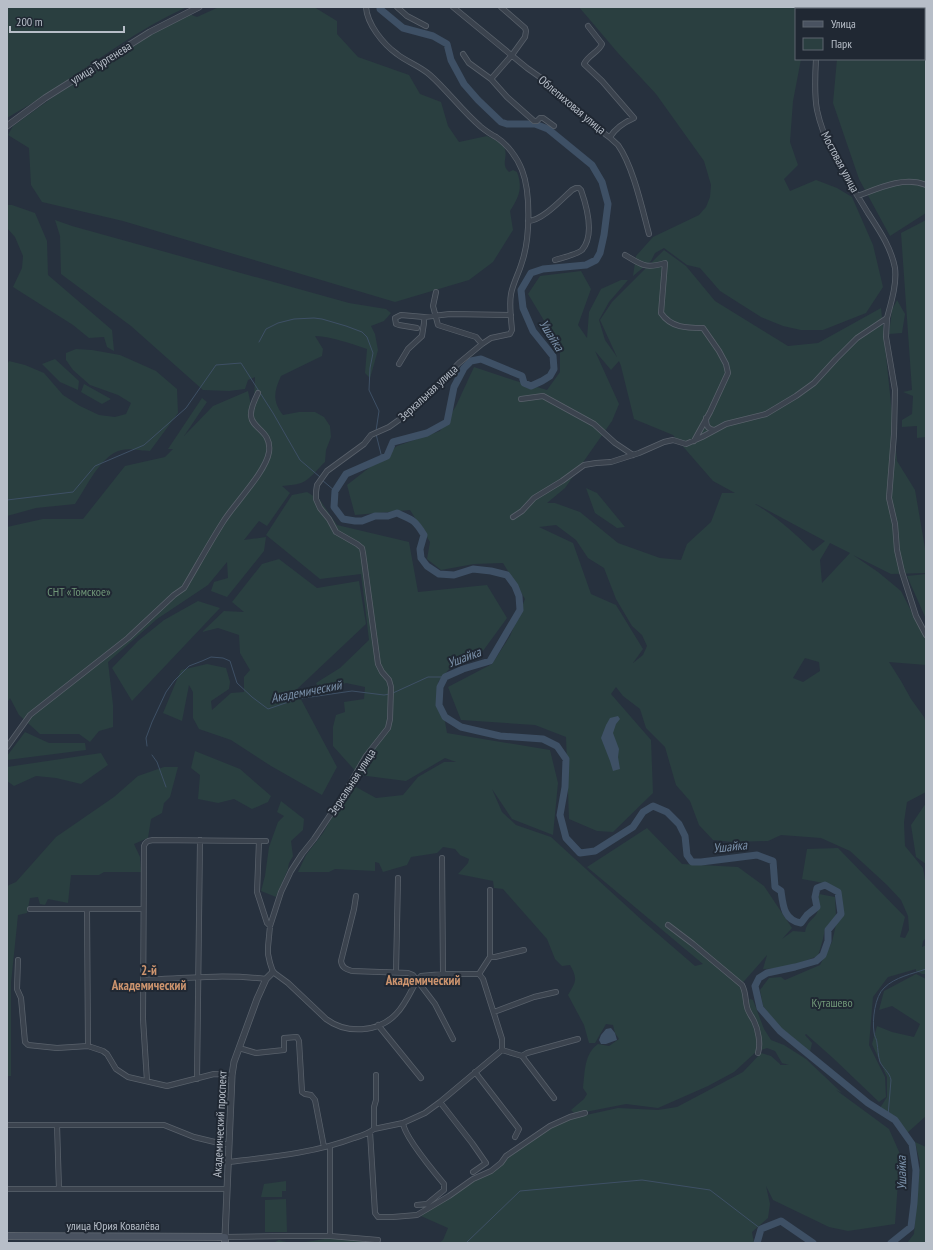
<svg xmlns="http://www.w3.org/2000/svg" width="933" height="1250" viewBox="0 0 933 1250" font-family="'PT Sans Narrow',sans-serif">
  <rect width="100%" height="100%" fill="#27313e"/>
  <path fill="#2a3f40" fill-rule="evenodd" d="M7,7H187C138,29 95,62 52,91C37,101 21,109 7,118Z
    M219,7H314L337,21V34L358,57L409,75L420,94L441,102L448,126L459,142L487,136C491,138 498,141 502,144C511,155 499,163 509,172L513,170L517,172C523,188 519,197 510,211L513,230L493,262L469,280L395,302L123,221L42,202L31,185L29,148L8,135L13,126L56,95L132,45L189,14L197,17Z
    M579,7H803V9H796V59H801L793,101L790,142L798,165L784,179L790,191L816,180L837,188L852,197L873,245L883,287L866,313L823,330H801L783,326L761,317L720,291L700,268L687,265L664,248L655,253L651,261L633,276L636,256L653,237L699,215L706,207L710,197L711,185L704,161L656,94L618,53Z
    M841,7H926V213L890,236L859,179L833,103L837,59H924V9H841Z
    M7,205H12L35,213L47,241L48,275L112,330L114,351L107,347L104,337L89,338L73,325L13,287L22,268L23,256L15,237L7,228Z
    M55,220L72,226L349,303L386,309L391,313L384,321L371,326L375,334L378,350L370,378L365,373L367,349C349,343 333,337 315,336L323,349L322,356L281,376C274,391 272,401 283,415L299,412H315L324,417L330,426L331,437L326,450L325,462C318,468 310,480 301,483C295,485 288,485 282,486L290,493L267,526L259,521L244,540L266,537L264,551L227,597L211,591L214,582L228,578L227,562L208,585L157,619L108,662L113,705V727L99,731L90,742L79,734H40L19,715L10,698L7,703V527L43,519H83L125,466L165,457L173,449H168L202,398L207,402L184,436L213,406L248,391L252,410L254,403L255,377L248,380L245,389L229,391L203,390L131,326L61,274L60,236Z
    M926,220V437L917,438V426L902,427V420L912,414L913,396L903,392L912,390L901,233Z
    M664,250L686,266L715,301L788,346L818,343L881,308L897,461L915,490L926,554V573L891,574L853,555L878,572L901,591L926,640V665L889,662L901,681L911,699L924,717L926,723V792L907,802L904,822L905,846L923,868L926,885V938L923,941L922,947L926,945V974H922L916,971V969L888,977L873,997L869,1045L885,1077L886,1097L879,1102L833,1058L806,1034L805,1035L812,1043L810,1052L783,1032L769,1014L763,1006L760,990L769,978L781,977L785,980L820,965L832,942L841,903L829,884L802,879L807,849L838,848L905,917L900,937L905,938L909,930L908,916L901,900L887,885L850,851L821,838L781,835L768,841L733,842L713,840L699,825L690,801L676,785L665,747L646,728L640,709L623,696L616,687L611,694L651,740L653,793L613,832L597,831L569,819L566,737L535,725L461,720L448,687L492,664L510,636L525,599L503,563L474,564L441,570L427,559L430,542L410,510L355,515L347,485L397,446L440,431L456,406L474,367L513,380L547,390L560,372V347L528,294L540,276L581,271L591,289L578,325L587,338L589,312L601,289L621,280H628L609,302L599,320L605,340L617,357L600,320L612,302ZM595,351L611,370L619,361L621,366L634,419L673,435L713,481L735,493H722L711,522L687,544L681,560L660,558L618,543L580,512L555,503H547L565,488L612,421L619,404ZM755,504H756L825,541L813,551C795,534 777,517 755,504ZM556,525L576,540L588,558L604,568L616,599L632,626L642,635L647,646L643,655L633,663L643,649L616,605L591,594L573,543L539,527ZM830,543L850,553L822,583L820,560ZM805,658L819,662L820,671L803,682L793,678Z
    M897,300L905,314L902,333L889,334L892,310Z
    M76,349L92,350L120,355L156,371L177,389L178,413L150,451C142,451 129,448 122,450C101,454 86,488 75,504L36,508L7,516V365L9,361L25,365L44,373L63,395L80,406L99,415L115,417L126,414L131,403L118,395L90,385L73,370L66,360V353Z
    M55,359L79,381L78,390L60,382L42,364Z
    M84,384L111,399L102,404L81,392Z
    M586,488L597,493L625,527L617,528L595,513Z
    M307,492L320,500L337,525L409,542L418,592L487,585L507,618L480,655L450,668L438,682L447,733L550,750L558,783L553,835L512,819L492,789L502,812L516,825L551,837L644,922L695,966L703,964L587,867L647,828L682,864L738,867L764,886L792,928L782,939L793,931L805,932C807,921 813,920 817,913C819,907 817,900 819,894L835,897L836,916L825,929L823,939L818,956C800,963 782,969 763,969L767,955L739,987L742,989L744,1002L749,1014L757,1038V1051L734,1072L708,1086L658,1108L626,1104L575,1114L571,1110L584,1099L587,1094L583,1088C585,1072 584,1054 598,1044L609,1046L619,1039L615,1033L613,1025L606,1024L595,1043H589L584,1025L568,995C576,982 578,979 570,965L562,966L555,959L547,939L503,889L494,888L493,881L458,874L468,863L469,859L460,855L455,849L443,847L437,853L411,857L407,865L383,872L379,863L375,862V871L335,869L329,872H298L306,855L323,833L341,801L356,787L376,798L403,795L418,777L444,762H456L445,758L406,781L359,775L333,746V727L336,715L345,712L344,702L364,699L365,687L346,683L321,692L316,683L340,668L369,640L361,574L320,579L266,535L292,495Z
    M279,559L317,588L359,581L366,624L296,690L337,767L322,795L271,766L231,740L199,729L193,718V692L189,685L182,721L163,713L181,670L207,664L226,668L230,682L229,689L211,701L212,710L231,693L244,692V677L250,670L240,653L239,635L218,628L202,632L224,611L244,612L232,602L262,564Z
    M926,574V619L907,576Z
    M198,601L220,608L132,701L112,668L138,641L164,620Z
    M25,732L49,743H85L86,750L7,760V756Z
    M195,751L240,769L271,796L268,802L252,809L234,799L218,803L198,799L200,775L191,768Z
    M101,753L108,765L81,784L56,778L36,776L14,786L7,781V767Z
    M164,767H178L170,797L164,803L162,813L151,819L148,838L134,844L140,857L141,872H104L99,875H71L68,903L48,899L45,905L40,904L38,897L30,898L27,913L18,915L11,983V1076H7V887L9,885L16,882L56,837L114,797L138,776Z
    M281,801L304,819L303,830L291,841L293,856L289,863L288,869L276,897L261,891L265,876L269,847L278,822L284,816L277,812Z
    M926,803V864L916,857L911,825Z
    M916,974L926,979V1116L907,1133L897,1118L880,1108L887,1097V1077L872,1044L877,1026L892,1032L914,1037L920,1024L892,1006L879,1010L884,991Z
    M750,999L753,1000L764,1029L771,1040L784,1045L806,1059L842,1093L836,1090L889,1129L900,1154L895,1224L848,1231L829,1227L773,1200L766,1186L770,1204L768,1218L752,1232L754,1243H439L443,1240L448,1228L421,1216L474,1181L509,1155L561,1122L577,1117L618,1108L658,1110L677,1107L743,1072L761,1053L771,1056L780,1064V1065H789L782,1063L775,1051L767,1048L761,1050C762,1033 751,1018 748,1002Z
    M915,1142L926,1147V1243H907L914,1234L920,1163Z
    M286,1181V1191H282V1197H261L264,1184Z
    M286,1199L287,1232H265V1200Z
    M332,1238L363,1240V1243H273L279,1240C295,1246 315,1240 332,1238Z"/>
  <path fill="#3e5065" d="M618,716L620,719L616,724L613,733L619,749L618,757L620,769L613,771L610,761L601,738L606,725L610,718Z
    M611,1028L615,1033L617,1040L606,1044H601L599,1040L601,1035L606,1029Z"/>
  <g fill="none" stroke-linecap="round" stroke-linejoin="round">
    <path stroke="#3e5065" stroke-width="1" d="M259,342L266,329L278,323L294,319L314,318L322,319L346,326L362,332L367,337L373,353L370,368L369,390L379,411L376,431
      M376,434L382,458
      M322,480L335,491
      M7,500L73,492L95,466L144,445L186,408L216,365L241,363L273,413L300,460L320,477
      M393,693L428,677H445
      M147,746L146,738L152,722L166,692L174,681L189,666L202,661L211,657L223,658L230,661L237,683L252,697L268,709L297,699L352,691L384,695L390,694
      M152,755L157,762L166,787
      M888,1116L891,1080C890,1073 883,1068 880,1062C878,1056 878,1049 877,1043C877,1039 874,1036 874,1032C872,1020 875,996 884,988C895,977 912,974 926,969
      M466,1243L520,1191L642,1180L710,1190L761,1229"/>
    <path stroke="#3e5065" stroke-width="7" d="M380,7V9L403,28L433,36L447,44L451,60L464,84L478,100L501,122L507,124H535L548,129L592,165L602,182L608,204L604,235L600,253L596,260L586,265L543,269L531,273L521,290L523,308L533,331L553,356L554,369L550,376L542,381L531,386L524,383L522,376L481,359L471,361L464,368L454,387L447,422L427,433L393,442L387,456L346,474L335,491L334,507L343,519L355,521H362L375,516H388L397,513C413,520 415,520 424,535L420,549L421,558L427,566L439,574L454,575L473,569L491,571L507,575L515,586L519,596L520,610L490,661L463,669L445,677L440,687L439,705L445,717L461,727L500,736L543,739L557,746L566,759L565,787L560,815L566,838L580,853L595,851L633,827L643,812L653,806L667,812L679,824L685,836L687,855L692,862H701L757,855L773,861L775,887L781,891C783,906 784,920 801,923L807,915L817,907L815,897L817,888L825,885L838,892L841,914L828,930V941L823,955L816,961L795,967L767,973L759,978L755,986L760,1008L780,1031L868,1103L895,1120L912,1144L916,1170L914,1203L911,1227L891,1243
      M757,1243L761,1229L781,1221L813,1243"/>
    <g stroke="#59616b" stroke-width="6">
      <path id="minor" d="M397,7L407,16L426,26
        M453,7L527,68L544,80L601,131C607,135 613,140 618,145C633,166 642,208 649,234
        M815,7V9
        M588,26L602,44C599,52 588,55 584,64L602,81L634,118C625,122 615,129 610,137
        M463,54L469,63L491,79L507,97L534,121H537L540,118H543L554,126
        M491,79L512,55L525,37L526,31L525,28L501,7
        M858,196C879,188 904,176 926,185
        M528,221C542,221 562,199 572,190L576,188H579L581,190C587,207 595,235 582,250C578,254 561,258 555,260
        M625,255C642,265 645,269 665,263L661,313C671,328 687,328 703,328L719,351L726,364L728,373L710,412L694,441
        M436,292L433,306L438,325L476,337L482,344
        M887,318L886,337L895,390L894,434L889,498L895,524L897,550L902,572L916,616L926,635
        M417,328L399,325L396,324L395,318L401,315L424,317L450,314L511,315
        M399,364L408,349L422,336L424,323V317
        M521,399L543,396L594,424L615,443L633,455
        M706,418C706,425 707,429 714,430
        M513,517L522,511L534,498L562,481L584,465L596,463L611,462L639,453L664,442L673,440L686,444L702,437L726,424L766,414L796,396L814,383L836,359L857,338L887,318C891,303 897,284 895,268C891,247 879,230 868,213C849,181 825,148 817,110C814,94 815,76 816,59
        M7,747L30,715L35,711L128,638L174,595L184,588C197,566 209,544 223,522C234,504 266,472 269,452C272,431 252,429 251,416C250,409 255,399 258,393
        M259,841L257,892L267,923L270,926
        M442,858L443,974
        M356,896L354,909L341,961C342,968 346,969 352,971L408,973L413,975L435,1004L453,1039
        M30,909H143
        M87,910L88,1046
        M668,925L693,944L742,985C746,992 745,999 747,1007C748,1012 752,1017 754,1021C758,1029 761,1044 758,1053
        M490,957H495L524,950
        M18,960L17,989L21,998L25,1042L28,1045L57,1048L88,1046L103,1051L107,1054L116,1069L128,1077L167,1086L214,1074L232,1075
        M396,972L398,878
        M479,974L490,957V890
        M143,980C184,978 225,974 266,979
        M494,1012L534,997L556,992
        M378,1025L421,1078
        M239,1048L256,1053L284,1050V1038L297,1037L299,1041L302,1092L305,1094L311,1095L315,1100L324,1147
        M502,1050L522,1056L554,1098
        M522,1056L527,1053L578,1039
        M475,1072L519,1129L515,1137
        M197,1079L200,840
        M147,1081L143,1019L144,846C146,841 148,841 153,840L266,841
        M440,1102L472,1143L486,1163L473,1172
        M403,1123C404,1136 434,1172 444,1184V1190L427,1204L417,1205
        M7,1125H164L194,1137L223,1144H229
        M57,1125L59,1189
        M374,1129V1107L376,1100V1075
        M370,1132L375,1213L378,1217H393L417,1215L449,1196L473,1179L491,1171L501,1163L506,1156L550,1126L570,1117L585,1113
        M228,1162C270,1157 315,1153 354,1138C361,1136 368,1134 374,1129L403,1123L425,1113L440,1102L502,1050V1039L483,979L479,974H443L421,976L417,980C411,991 405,1005 396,1014C378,1033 346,1034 326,1019L288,983L273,972L270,963L268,954V947L270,926L281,892L291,871L302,854L314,839L341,799L366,756L388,728L390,719L391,687L389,680L382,672L378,664L363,553L362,548L357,544L336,532L329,519L320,508L316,499V492L317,485L327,471L364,444L371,435L389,427L410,412L459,363L482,344L491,338L510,334L512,330C511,318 509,305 511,294C513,283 519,273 522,262C530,239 531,193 522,170C517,157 507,144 496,137C490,134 486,131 481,127C462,111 448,91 430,75C420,66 407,62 397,54C383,44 367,24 366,7
        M7,1189H227
        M330,1236V1146
        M225,1237L288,1236H330L378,1240"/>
    </g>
    <g stroke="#59616b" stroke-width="7">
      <path id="tertiary" d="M7,126L45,98L150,32L199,7
        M225,1237L232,1075L234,1062L257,999L266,979L273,972"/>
    </g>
    <g stroke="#59616b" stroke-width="8">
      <path id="secondary" d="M7,1236L225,1237V1243"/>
    </g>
    <use href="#minor" stroke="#3b434e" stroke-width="4.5"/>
    <use href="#tertiary" stroke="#3b434e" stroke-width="5.5"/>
    <use href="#secondary" stroke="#495260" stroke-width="6"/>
  </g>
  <g text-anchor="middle" stroke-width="4" stroke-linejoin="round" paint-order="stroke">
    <g font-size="12" fill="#b7bec8" stroke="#202833">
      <text transform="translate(101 63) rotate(-32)" y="4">улица Тургенева</text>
      <text transform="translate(572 105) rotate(40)" y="4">Облепиховая улица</text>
      <text transform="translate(840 162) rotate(62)" y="4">Мостовая улица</text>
      <text transform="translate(428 393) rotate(-43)" y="4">Зеркальная улица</text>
      <text transform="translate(352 782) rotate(-57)" y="4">Зеркальная улица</text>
      <text transform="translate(220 1124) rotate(-87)" y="4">Академический проспект</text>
      <text x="113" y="1230">улица Юрия Ковалёва</text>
    </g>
    <g font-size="12" fill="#709778" stroke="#202833">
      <text x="79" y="596">СНТ «Томское»</text>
      <text x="832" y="1007">Куташево</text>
    </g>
    <g font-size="13" font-style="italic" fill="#7a90a9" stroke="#202833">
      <text transform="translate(552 335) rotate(58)" y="5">Ушайка</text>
      <text transform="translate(464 657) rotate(-21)" y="5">Ушайка</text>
      <text transform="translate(306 691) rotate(-11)" y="5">Академический</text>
      <text transform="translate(730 846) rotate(-6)" y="5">Ушайка</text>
      <text transform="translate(901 1173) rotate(-91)" y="5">Ушайка</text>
    </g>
    <g font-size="13" font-weight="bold" fill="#cd946e" stroke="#202833">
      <text x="149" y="975">2-й<tspan x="149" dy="15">Академический</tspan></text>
      <text x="423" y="985">Академический</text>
    </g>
  </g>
  <rect width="933" height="1250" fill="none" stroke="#b7bec8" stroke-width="16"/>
  <rect x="795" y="8" width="130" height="52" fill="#202833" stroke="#5c646f"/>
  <rect x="803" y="21" width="20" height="6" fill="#495260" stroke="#5c646f"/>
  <text x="831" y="28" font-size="12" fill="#b7bec8">Улица</text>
  <rect x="803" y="38" width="20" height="12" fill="#2a3f40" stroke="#5c646f"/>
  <text x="831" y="48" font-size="12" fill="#b7bec8">Парк</text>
  <path d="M10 26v6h114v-6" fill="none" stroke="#b7bec8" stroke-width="2"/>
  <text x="16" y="26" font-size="12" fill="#b7bec8" stroke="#202833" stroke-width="3" paint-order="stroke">200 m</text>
</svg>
